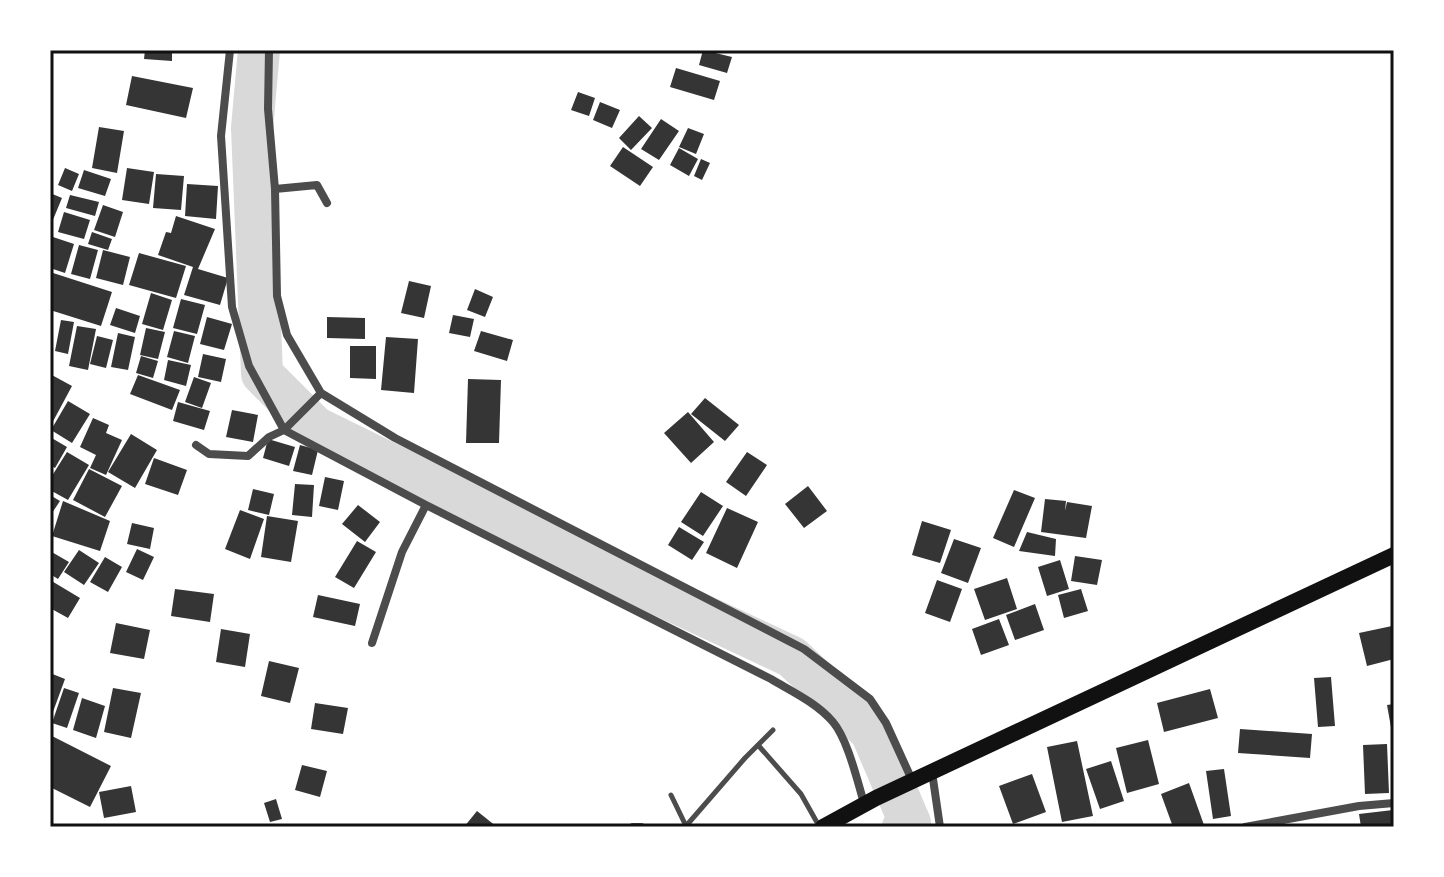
<svg xmlns="http://www.w3.org/2000/svg" width="1444" height="877" viewBox="0 0 1444 877" font-family="Overpass,sans-serif">
  <rect width="100%" height="100%" fill="#fff"/>
  <g fill="none" stroke-linecap="round" stroke-linejoin="round">
    <path stroke="#d9d9d9" stroke-width="42" d="M259,50L252,128L262,374L315,427L596,565L792,657L871,732L910,823L903,827"/>
  </g>
  <path fill="#353535" d="M145,50H172V61L144,59Z
    M703,50L732,57L727,73L699,65Z
    M676,68L720,81L714,100L670,87Z
    M132,76L193,88L186,118L126,105Z
    M578,92L595,98L589,116L571,110Z
    M600,102L620,110L612,128L593,120Z
    M639,116L652,128L631,150L619,138Z
    M661,119L679,131L659,160L641,149Z
    M99,127L124,131L117,173L92,168Z
    M688,128L704,134L696,154L679,147Z
    M623,147L653,167L640,186L610,166Z
    M679,148L698,159L689,176L670,165Z
    M701,159L710,163L702,180L694,176Z
    M65,168L79,174L72,191L58,185Z
    M127,168L154,172L149,204L122,200Z
    M84,170L111,179L105,196L78,188Z
    M156,174L184,176L181,210L153,208Z
    M187,184L218,186L216,219L185,216Z
    M50,193L62,198L50,227Z
    M70,195L99,202L95,216L66,208Z
    M103,205L123,212L115,237L94,230Z
    M64,212L90,220L84,239L58,232Z
    M176,216L215,229L198,269L228,278L220,305L184,295L193,267L158,255L166,232L171,233Z
    M92,232L112,239L108,250L88,244Z
    M50,236L74,244L65,273L50,268Z
    M79,245L98,250L90,279L71,274Z
    M103,250L130,257L123,285L96,278Z
    M139,253L186,266L176,298L129,285Z
    M50,272L112,292L101,326L50,310Z
    M409,281L431,286L424,318L401,313Z
    M475,289L493,297L485,317L467,310Z
    M151,293L172,300L163,330L142,324Z
    M181,299L205,305L197,334L173,328Z
    M116,308L140,316L135,333L110,325Z
    M453,315L474,319L470,337L449,333Z
    M207,317L232,324L224,350L200,344Z
    M327,317L365,318V339L327,338Z
    M61,320L74,322L68,354L55,351Z
    M77,326L96,329L88,370L69,366Z
    M146,328L165,332L158,359L140,355Z
    M174,331L195,336L188,363L167,357Z
    M481,331L513,340L507,361L474,351Z
    M118,333L135,337L128,370L111,367Z
    M97,336L113,340L106,368L90,364Z
    M386,337L418,339L414,393L381,390Z
    M350,346H376V379L350,378Z
    M203,354L226,359L221,382L198,377Z
    M141,356L158,361L153,378L136,373Z
    M168,360L191,365L186,386L164,380Z
    M50,374L72,386L50,427Z
    M138,375L180,390L172,410L130,394Z
    M194,377L211,383L202,408L185,402Z
    M468,379L501,380L499,443H466Z
    M705,398L739,425L725,441L691,414Z
    M68,401L90,414L72,443L51,430Z
    M178,402L210,411L204,430L173,421Z
    M232,410L258,415L253,442L226,437Z
    M688,412L714,442L691,463L664,433Z
    M93,418L109,425L106,433L122,440L106,475L90,468L96,455L80,447Z
    M131,434L157,450L135,488L108,472Z
    M50,437L67,447L55,468L50,465Z
    M268,439L295,447L289,466L263,458Z
    M300,445L318,450L312,475L293,471Z
    M67,452L89,465L68,500L50,490V479Z
    M747,452L767,465L746,496L726,482Z
    M154,458L187,470L178,495L145,484Z
    M89,469L122,486L105,517L73,500Z
    M325,477L344,481L338,510L319,506Z
    M295,484L314,485L312,517L292,515Z
    M808,486L827,511L804,528L785,504Z
    M253,489L274,494L269,515L248,510Z
    M1014,490L1035,498L1014,547L993,538Z
    M701,492L723,506L703,536L681,522Z
    M50,495L60,501L50,516Z
    M1045,499L1066,501L1065,511L1067,502L1092,506L1086,538L1041,532Z
    M63,501L110,521L100,551L52,536Z
    M358,505L380,522L365,542L342,524Z
    M727,508L758,522L737,568L706,553Z
    M240,510L264,519L250,559L225,549Z
    M267,516L298,521L291,562L261,557Z
    M922,521L951,530L940,563L912,555Z
    M132,523L154,528L150,549L127,544Z
    M679,527L704,542L692,560L668,545Z
    M1027,532L1056,539L1055,556L1019,551Z
    M954,539L981,548L968,583L941,573Z
    M357,541L376,552L354,588L335,577Z
    M137,549L154,557L143,580L126,572Z
    M79,550L99,563L84,585L64,572Z
    M50,551L69,562L58,579L50,574Z
    M1075,556L1102,560L1097,585L1071,581Z
    M105,557L122,567L108,592L90,582Z
    M1060,560L1069,589L1047,596L1038,567Z
    M1007,578L1017,609L985,620L974,589Z
    M50,580L80,598L68,618L50,608Z
    M937,580L962,589L950,622L925,613Z
    M175,589L214,594L210,622L171,616Z
    M1081,589L1088,611L1064,618L1058,595Z
    M318,595L360,604L355,626L313,617Z
    M1035,604L1044,630L1015,640L1006,615Z
    M999,619L1009,645L981,655L972,629Z
    M116,623L150,630L144,659L110,653Z
    M1392,626L1394,659L1367,666L1359,633Z
    M221,629L250,634L245,667L216,662Z
    M269,661L299,668L290,703L261,696Z
    M50,673L65,679L50,720Z
    M1331,677L1335,726L1318,727L1314,678Z
    M64,688L79,693L67,728L52,723Z
    M113,688L141,693L131,738L104,732Z
    M1210,689L1218,718L1164,732L1157,703Z
    M82,698L105,706L96,738L73,730Z
    M315,703L348,708L343,734L311,729Z
    M1394,704V733H1392L1387,705Z
    M1240,729L1312,734L1310,758L1238,753Z
    M52,736L111,766L90,807L50,787Z
    M1148,740L1159,784L1127,793L1116,748Z
    M1077,741L1093,816L1062,822L1047,747Z
    M1387,744L1389,793L1365,794L1363,745Z
    M1111,761L1124,801L1100,809L1086,769Z
    M302,765L327,771L320,797L295,790Z
    M1224,769L1231,816L1213,819L1206,771Z
    M1032,774L1046,812L1013,824L999,786Z
    M1189,783L1204,825L1173,827L1161,794Z
    M131,786L136,812L104,818L99,792Z
    M276,799L282,819L270,822L264,803Z
    M1393,810L1394,827H1361L1359,814Z
    M477,811L497,827H464Z"/>
  <g fill="none" stroke-linecap="round" stroke-linejoin="round">
    <path stroke="#4c4c4c" stroke-width="5" d="M758,745L801,794L819,826
      M671,795L686,826
      M686,826L745,758L773,730"/>
    <path stroke="#4c4c4c" stroke-width="8" d="M230,50L221,136L232,307L249,366L284,430L321,393
      M269,50L268,109L275,189L277,296L287,335L321,393L395,438L804,649L870,699L886,723L912,780
      M275,189L317,185L327,203
      M196,445L209,454L248,456L269,437L284,430L426,505L771,679C791,691 817,703 833,722C848,740 857,780 864,803
      M372,643L402,552L426,505
      M932,772L940,827
      M633,827H641
      M1245,827L1359,806L1394,803"/>
    <path stroke="#111" stroke-width="16" d="M823,827L876,798L1394,555"/>
  </g>
  <rect width="1444" height="877" fill="none" stroke="#ffffff" stroke-width="104"/>
  <rect x="52" y="52" width="1340" height="773" fill="none" stroke="#111" stroke-width="3"/>
</svg>
